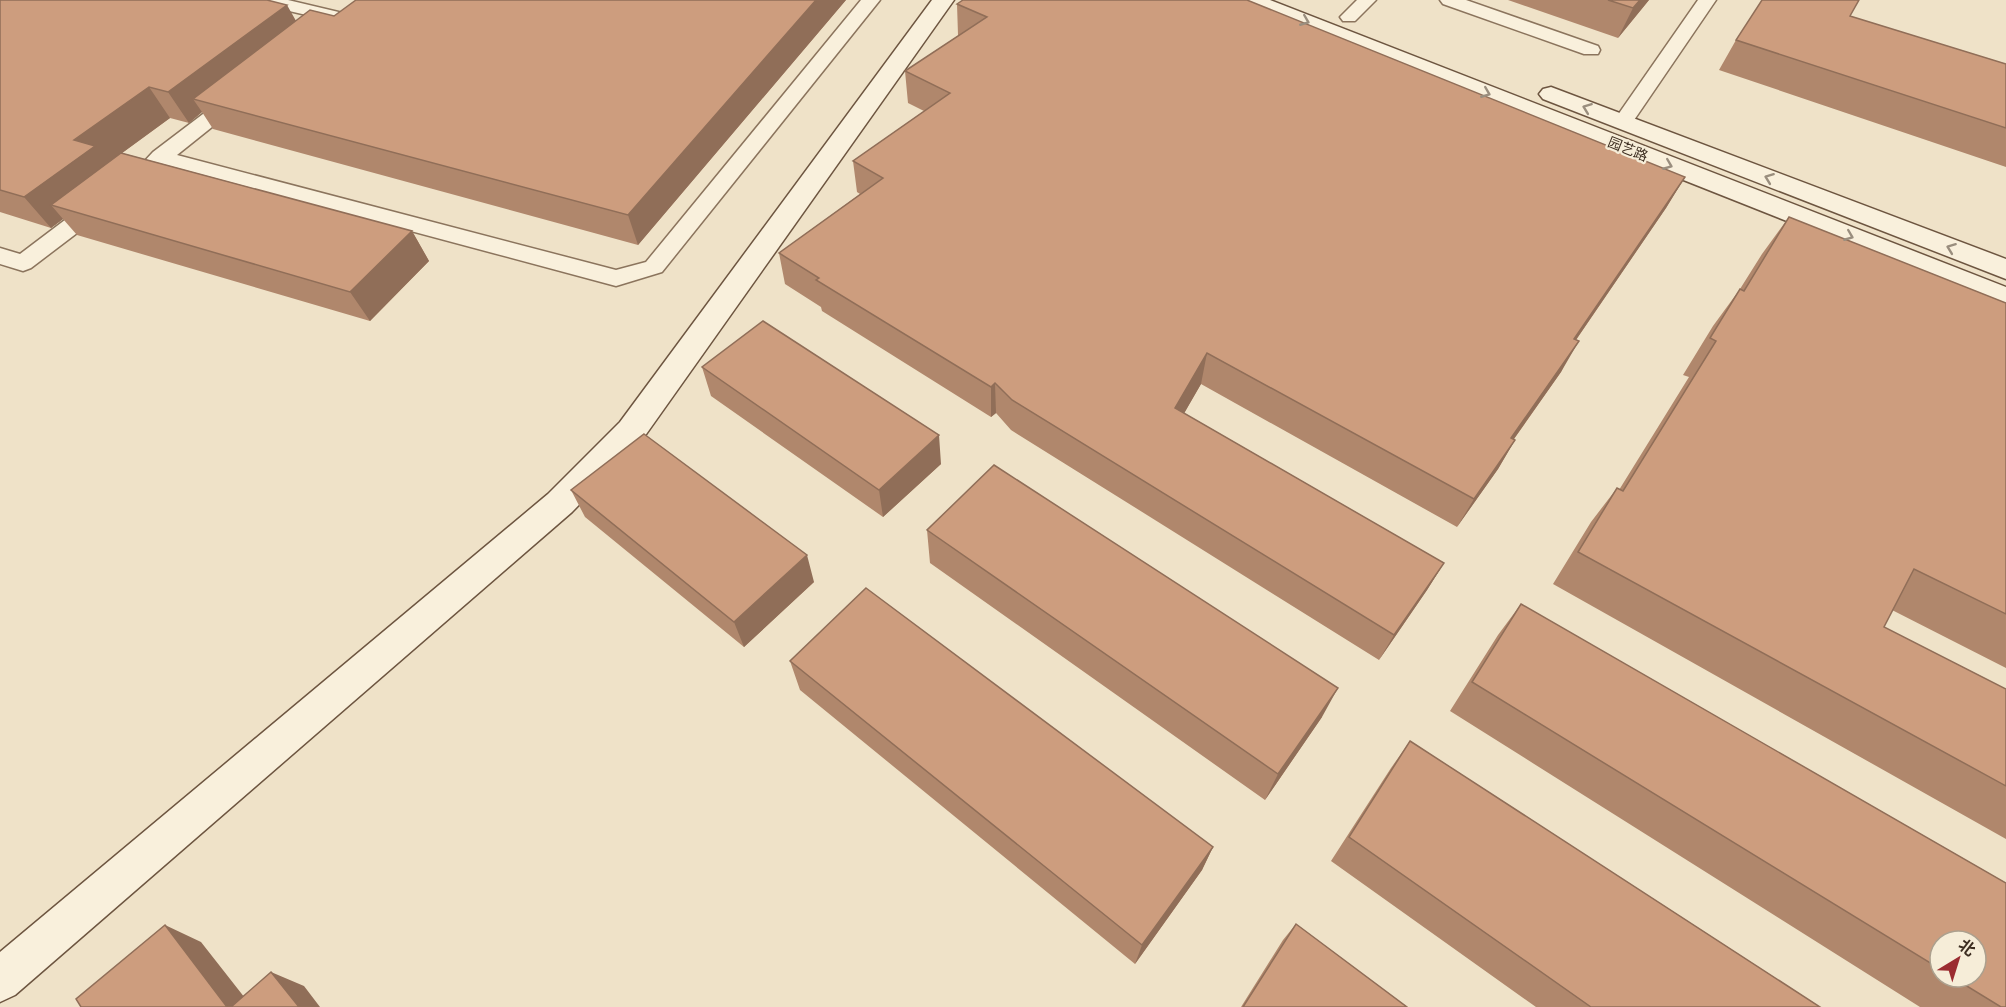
<svg xmlns="http://www.w3.org/2000/svg" width="2006" height="1007" viewBox="0 0 2006 1007" font-family="Bitter,'Noto Sans SC',serif">
  <rect width="100%" height="100%" fill="#efe2c8"/>
  <g fill="none" stroke-linecap="round" stroke-linejoin="round">
    <g stroke="#8b745d" stroke-width="3">
      <path id="lane" d="M256,0H288L347,14L350,18L341,23L259,4Z
        M861,0H880L662,272L616,286L165,165L150,173L143,171L140,166L153,152L228,95H242L245,99L242,103L177,155L616,270L646,262Z
        M1357,0H1376L1355,21H1343L1340,17Z
        M1440,0H1466L1598,46L1600,50L1598,54H1584L1443,4Z
        M1698,0H1716L1630,126H1616L1613,122Z
        M98,199L106,201L109,206L106,211L31,268L23,271L0,264V248L20,254L90,201Z"/>
    </g>
    <g stroke="#6d5540" stroke-width="3">
      <path id="secondary" d="M932,0H954L642,440L572,512L15,995L0,1002V952L548,494L620,422Z
        M1239,0H1270L2006,287V308L1242,5Z
        M1551,87L2006,259V279L1543,99L1539,94L1543,89Z"/>
    </g>
    <use href="#lane" fill="#f9f0dc" fill-rule="evenodd"/>
    <use href="#secondary" fill="#f9f0dc" fill-rule="evenodd"/>
  </g>
  <path fill="#b0876c" fill-rule="evenodd" d="M0,0L296,21L334,16L846,0L638,245L213,129L202,112L189,123L170,118L122,153L412,231L429,261L370,321L77,235L63,219L51,228L0,212Z
    M1508,0H1649L1618,38Z
    M957,4L1685,177L1666,208L1576,340L1561,372L1514,439L1515,440L1498,469L1457,527L1201,384L1184,413L1444,563L1427,590L1379,660L1011,430L996,413L991,417L822,311L821,307L785,284L779,253L860,194L857,192L853,161L924,111L908,103L905,71L959,35H958Z
    M1850,16L2006,64V167L1719,70L1736,40Z
    M1789,217L2006,303V668L1892,610L1884,627L2006,689V839L1553,584L1591,522L1617,488L1619,490L1689,377L1683,375L1713,326L1740,289L1762,254Z
    M702,367L941,464L883,517L711,396Z
    M571,490L814,582L744,647L585,517Z
    M927,530L1322,717L1265,800L930,563Z
    M1521,604L2006,883V1007H1920L1450,711L1498,635ZM1940,941H1976V977H1940Z
    M790,661L1213,847L1202,870L1135,964L800,690Z
    M1410,741L1820,1007H1536L1331,861L1391,768Z
    M1296,924L1407,1007H1241L1283,940Z"/>
  <path fill="#906e58" d="M816,0H846L638,245L628,215Z
    M1640,0H1649L1618,38L1633,8Z
    M287,5L304,35L193,99L202,112L189,123L168,92Z
    M149,87L170,118L51,205L63,219L51,228L24,197L74,140Z
    M1685,177L1666,208L1556,369L1574,339Z
    M412,231L429,261L370,321L350,292Z
    M1579,341L1561,372L1494,467L1511,438Z
    M1207,353L1201,384L1170,438L1175,408Z
    M995,383L996,413L991,417V387Z
    M939,435L941,464L883,517L879,490Z
    M1515,440L1498,469L1457,527L1474,499Z
    M807,555L814,582L744,647L734,622Z
    M1444,563L1427,590L1379,660L1394,635Z
    M1338,688L1322,717L1265,800L1278,774Z
    M1213,847L1202,870L1135,964L1142,945Z
    M165,925L201,942L252,1007H227Z
    M271,972L304,986L320,1007H299Z"/>
  <path fill="#cd9d7e" stroke="#906e58" stroke-width="1.5" d="M0,0H267L287,5L168,92L149,87L74,140L95,146L24,197L0,190Z
    M356,0H816L628,215L193,99L310,10L334,16Z
    M963,0H1247L1685,177L1574,339L1579,341L1511,438L1515,440L1474,499L1207,353L1175,408L1444,563L1394,635L1012,400L995,383L991,387L816,280L819,278L779,253L883,178L853,161L950,93L905,71L987,17L957,4Z
    M1608,0H1640L1633,8Z
    M1762,0H1859L1850,16L2006,64V128L1736,40Z
    M121,153L412,231L350,292L51,205Z
    M1789,217L2006,303V614L1914,569L1884,627L2006,689V786L1578,552L1617,488L1623,491L1716,341L1710,338L1740,289L1744,291Z
    M763,321L939,435L879,490L702,367Z
    M644,434L807,555L734,622L571,490Z
    M994,465L1338,688L1278,774L927,530Z
    M866,588L1213,847L1142,945L790,661Z
    M1521,604L2006,883V1007H2001L1952,977H1976V941H1940V969L1472,682Z
    M1410,741L1820,1007H1591L1349,837Z
    M1296,924L1407,1007H1243Z
    M165,925L227,1007H81L76,999Z
    M271,972L299,1007H231Z"/>
  <defs><path id="oneway-chevron" d="M-2-3.5L2.5 0L-2 3.5" fill="none" stroke-width="1.6" stroke-linecap="round" stroke-linejoin="round" transform="scale(1.5)"/></defs>
  <g stroke="#9a8e7e">
    <use href="#oneway-chevron" transform="translate(1305 21) rotate(22)"/>
    <use href="#oneway-chevron" transform="translate(1486 93) rotate(22)"/>
    <use href="#oneway-chevron" transform="translate(1587 108) rotate(-159)"/>
    <use href="#oneway-chevron" transform="translate(1668 165) rotate(22)"/>
    <use href="#oneway-chevron" transform="translate(1769 178) rotate(-159)"/>
    <use href="#oneway-chevron" transform="translate(1849 236) rotate(22)"/>
    <use href="#oneway-chevron" transform="translate(1951 248) rotate(-159)"/>
  </g>
  <g text-anchor="middle" stroke-width="4.5" stroke-linejoin="round" paint-order="stroke">
    <g font-size="14" fill="#3c2d20" stroke="#f6edd8">
      <text transform="translate(1628 149) rotate(22)" y="5">园艺路</text>
    </g>
  </g>
  <g transform="translate(1958 959) rotate(38)"><circle r="28" fill="#f6edd8" stroke="#aca08e" stroke-width="1.5"/>
  <path d="M0-4.5L10 22L0 15L-10 22Z" fill="#9b2c30"/>
  <text y="-9" font-size="16" font-weight="bold" text-anchor="middle" fill="#3c2d20">北</text>
  </g>
</svg>
